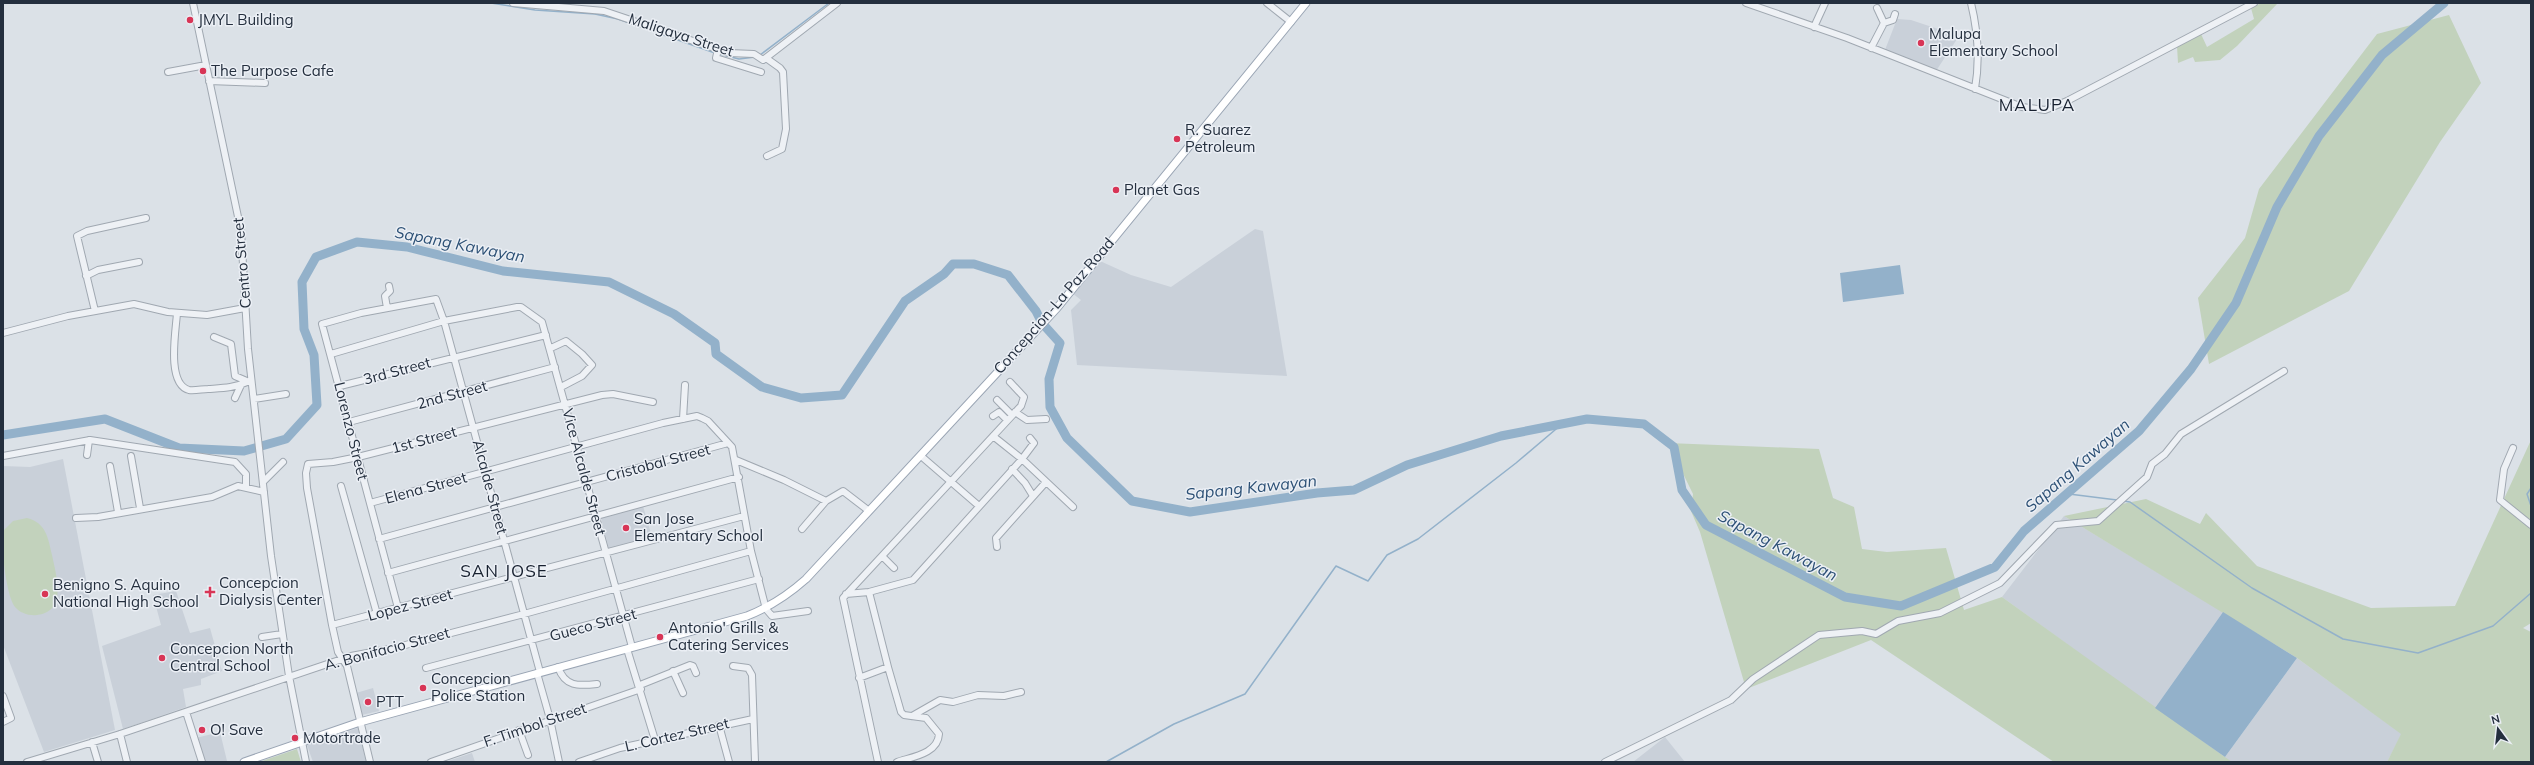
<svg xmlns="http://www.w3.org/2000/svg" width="2534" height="765" viewBox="0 0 2534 765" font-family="Mulish,sans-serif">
  <rect width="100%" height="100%" fill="#dbe1e7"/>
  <path fill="#c9d0d9" d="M1897,19L1911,20L1959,36L1936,71L1885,50Z
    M1255,229L1263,231L1287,376L1077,365L1071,310L1081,300L1072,293L1100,261L1131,275L1171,287Z
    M63,459L115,730L44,752L3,645V466L30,467Z
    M643,506L652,537L609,549L601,518Z
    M2064,516L2223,612L2155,708L2002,597Z
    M176,591L190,633L210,628L222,671L201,679V685L183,689L186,707L123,729L102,646L161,625L153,595Z
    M2297,658L2402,734L2387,762H2227L2225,757Z
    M373,688L379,711L362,715L356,693Z
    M358,728L366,762H313L307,745Z
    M220,732L227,761L204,762L196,738Z
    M1665,737L1685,762H1633Z
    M472,753L475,762H445Z"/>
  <path fill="#c2d2bc" d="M2261,3H2278L2237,46L2220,60L2195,62L2193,57L2178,63L2177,46L2201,34L2207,47L2254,19L2251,8Z
    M2449,15L2481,83L2440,142L2349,291L2209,364L2198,298L2245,238L2259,189L2377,34Z
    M2531,440V623L2523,628L2531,632V762H2387L2401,734L2297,658L2064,516L2146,499L2200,524L2206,513L2257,566L2371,608L2455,606Z
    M1668,443L1819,449L1833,498L1854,507L1862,549L1887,552L1946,548L1964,610L2002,597L2232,762H2054L1871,640L1736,693L1744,682L1700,532L1691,511L1693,494Z
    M27,518C46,523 48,537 52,555C56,575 68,611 37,615C29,616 20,613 15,607C6,596 0,542 4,530L13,521Z
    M297,749L301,762H259Z"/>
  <path fill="#93b1ca" d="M1900,265L1904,294L1843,302L1840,273Z
    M2223,612L2297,658L2225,757L2155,708Z"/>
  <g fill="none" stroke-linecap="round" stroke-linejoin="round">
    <path stroke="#93b1ca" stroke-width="1.5" d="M491,3L535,10L595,14L618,19L715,53
      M719,54L739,59L755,57
      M760,55L829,3
      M2531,488L2527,494L2531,506
      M2069,494L2117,500
      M2123,501L2130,502L2252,588L2343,639L2418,653L2493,626L2531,593
      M1106,762L1174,724L1245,694L1336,566L1368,581L1387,555L1418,539L1516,463L1562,424"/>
    <path stroke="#93b1ca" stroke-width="9" d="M3,435L105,419L179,448L244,451L286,439L317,405L314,355L304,329L302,282L316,257L357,242L407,247L503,271L609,282L674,314L715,343L716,354L762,387L801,398L842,395L905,301L944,274L953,264H974L1008,275L1036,311L1042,323L1060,343L1049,379L1050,407L1067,438L1132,501L1190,512L1317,493L1354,490L1407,465L1501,436L1587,419L1644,424L1674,447L1682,490L1706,525L1845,597L1901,606L1995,567L2024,531L2139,431L2191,369L2236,303L2277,207L2319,136L2382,55L2444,3"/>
    <g stroke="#a0a8b1" stroke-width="8">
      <path id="minor" d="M193,3L241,231L248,349L271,556L289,676L306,762
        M513,3L604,11L729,53L754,54L763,60L837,3
        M1267,3L1291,22
        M1746,3L1847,38L2022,107L2045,110L2067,101L2254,3
        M1971,3C1978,32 1980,60 1975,89
        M1877,8L1884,23
        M1814,27L1825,3
        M1871,48L1884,23L1893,20L1895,14
        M718,49L716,58L761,72
        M766,58L780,68L783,72L786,129L782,149L767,156
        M168,72L206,65
        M209,81L265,83
        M86,276L98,270L139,262
        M387,308L385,296L390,291L389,286
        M95,311L77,236L87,231L146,218
        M177,313C176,330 166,384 189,390C194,391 203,389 208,389C222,388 234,388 247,382
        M3,333L68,316L134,304L168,312L207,315L245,308
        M214,337L231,344L235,376L249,382
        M551,348L566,341L582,354L592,365L582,376L561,387
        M331,354L444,321L517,307H521L542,322L632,647
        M340,386L546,335
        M235,398L241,385
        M254,399L286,394
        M997,400L1012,415
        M1015,412L1027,420L1046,419
        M993,416L999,412L1007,420
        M683,419L685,385
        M349,422L555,367
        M993,436L1022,459L1034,443L1030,438
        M2513,448L2504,469L2500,500L2531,525
        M87,455L89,440
        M3,456L90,440L235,462L246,474V487
        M131,456L140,508
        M921,456L979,506
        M736,460L784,480L826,501L843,491L869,511
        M110,466L118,512
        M1012,469L1025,483L1033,496
        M263,482L283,462
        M341,486L377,614
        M370,503L663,423L697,416L702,418L708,421L732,447L751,551L766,609L772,616L808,611
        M76,518L98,517L212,497L238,486L264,492
        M802,529L826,501
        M379,539L728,443
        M997,547L996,538L1046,482
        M882,556L894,568
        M388,573L739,477
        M846,594L869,592L913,580L1022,459L1073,507
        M398,608L322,324L361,313L436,299L444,321L540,672
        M332,625L744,516
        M262,637L282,634
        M627,649L655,740
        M733,666L748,668L752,675L755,762
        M558,667C565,687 578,686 597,684
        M888,667L901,712L904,715L926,718L939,734C938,754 911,757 897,762
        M426,668L759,579
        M673,671L683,693
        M537,673L550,719L559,762
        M859,678L888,667L869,592
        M640,685L690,665L693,666L696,673
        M3,696L11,718L3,722
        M186,712L202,762
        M912,716L940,700L953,702L978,695L1004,696L1021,692
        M719,725L729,762
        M519,730L528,755
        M120,734L127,762
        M92,742L98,762
        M27,762L120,734L351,656L394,648L524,614L751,551
        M370,762L347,666L338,652L332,625L307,488L306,473L308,464L333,462L358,457L602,395L613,394L653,402
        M431,762L641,689
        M579,762L620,748L753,719
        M878,762L843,598L1021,406L1024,397L1010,382
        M1605,762L1731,700L1753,679L1819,635L1862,631L1876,634L1898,621L1940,613L2000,583L2056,525L2098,521L2147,477L2152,464L2165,454L2181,434L2284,371"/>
    </g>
    <g stroke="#9aa5b4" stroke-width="9">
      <path id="major" d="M244,762L360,722L747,616C770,607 788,595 806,579L1057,308L1306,3"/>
    </g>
    <use href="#minor" stroke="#eef1f5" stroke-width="6"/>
    <use href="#major" stroke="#fff" stroke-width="7"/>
  </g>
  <g fill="#d83556" stroke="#ebeff5" stroke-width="1.5">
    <circle cx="190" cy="20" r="4"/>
    <circle cx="1921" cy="43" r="4"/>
    <circle cx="203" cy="71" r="4"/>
    <circle cx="1177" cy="139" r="4"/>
    <circle cx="1116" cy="190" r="4"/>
    <circle cx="626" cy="528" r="4"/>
    <path d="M208 586h4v4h4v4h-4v4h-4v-4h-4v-4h4z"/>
    <circle cx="45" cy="594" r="4"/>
    <circle cx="660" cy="637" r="4"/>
    <circle cx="162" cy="658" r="4"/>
    <circle cx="423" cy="688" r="4"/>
    <circle cx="368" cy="702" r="4"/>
    <circle cx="202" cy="730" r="4"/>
    <circle cx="295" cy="738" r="4"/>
  </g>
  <g text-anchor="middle" stroke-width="3" stroke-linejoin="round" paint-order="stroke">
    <g font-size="15" fill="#242f3e" stroke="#ebeff5" text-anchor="start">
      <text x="198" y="25">JMYL Building</text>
      <text x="1929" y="39">Malupa<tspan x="1929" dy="17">Elementary School</tspan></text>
      <text x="211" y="76">The Purpose Cafe</text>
      <text x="1185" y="135">R. Suarez<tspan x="1185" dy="17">Petroleum</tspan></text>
      <text x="1124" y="195">Planet Gas</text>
      <text x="634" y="524">San Jose<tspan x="634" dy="17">Elementary School</tspan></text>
      <text x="219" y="588">Concepcion<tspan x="219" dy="17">Dialysis Center</tspan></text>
      <text x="53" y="590">Benigno S. Aquino<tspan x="53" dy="17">National High School</tspan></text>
      <text x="668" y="633">Antonio' Grills &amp;<tspan x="668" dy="17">Catering Services</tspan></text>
      <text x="170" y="654">Concepcion North<tspan x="170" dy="17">Central School</tspan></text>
      <text x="431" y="684">Concepcion<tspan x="431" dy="17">Police Station</tspan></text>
      <text x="376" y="707">PTT</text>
      <text x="210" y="735">O! Save</text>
      <text x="303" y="743">Motortrade</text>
    </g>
    <g font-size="15" fill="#242f3e" stroke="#ebeff5">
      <text transform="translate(681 35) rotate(18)" y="5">Maligaya Street</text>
      <text transform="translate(242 263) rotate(-95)" y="5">Centro Street</text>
      <text transform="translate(1054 306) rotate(-49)" y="5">Concepcion-La Paz Road</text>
      <text transform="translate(397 371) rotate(-15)" y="5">3rd Street</text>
      <text transform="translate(452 395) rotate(-15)" y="5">2nd Street</text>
      <text transform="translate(351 431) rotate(76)" y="5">Lorenzo Street</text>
      <text transform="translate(424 440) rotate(-15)" y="5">1st Street</text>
      <text transform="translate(658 463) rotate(-15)" y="5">Cristobal Street</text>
      <text transform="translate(584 472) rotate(75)" y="5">Vice Alcalde Street</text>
      <text transform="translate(490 487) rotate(75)" y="5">Alcalde Street</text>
      <text transform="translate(426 488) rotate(-15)" y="5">Elena Street</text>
      <text transform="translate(410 605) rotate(-15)" y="5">Lopez Street</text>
      <text transform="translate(593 625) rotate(-15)" y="5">Gueco Street</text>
      <text transform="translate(387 649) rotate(-15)" y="5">A. Bonifacio Street</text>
      <text transform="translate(535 725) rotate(-19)" y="5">F. Timbol Street</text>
      <text transform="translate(677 735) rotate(-13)" y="5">L. Cortez Street</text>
    </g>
    <g font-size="16" font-style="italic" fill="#2c5075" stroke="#ebeff5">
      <text transform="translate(460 244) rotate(11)" y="6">Sapang Kawayan</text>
      <text transform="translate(2077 465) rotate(-41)" y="6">Sapang Kawayan</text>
      <text transform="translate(1251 487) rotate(-6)" y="6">Sapang Kawayan</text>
      <text transform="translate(1778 545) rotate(28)" y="6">Sapang Kawayan</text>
    </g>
    <g font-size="17" letter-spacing="1" fill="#17202f" stroke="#ebeff5">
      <text x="2037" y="111">MALUPA</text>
      <text x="504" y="577">SAN JOSE</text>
    </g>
  </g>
  <rect width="2534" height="765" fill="none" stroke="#242f3e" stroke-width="8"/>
  <g transform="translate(2498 729) rotate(345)" stroke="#ebeff5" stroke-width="3" paint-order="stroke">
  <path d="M0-3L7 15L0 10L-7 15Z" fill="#242f3e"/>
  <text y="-6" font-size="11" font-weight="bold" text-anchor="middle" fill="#242f3e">N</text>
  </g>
</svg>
